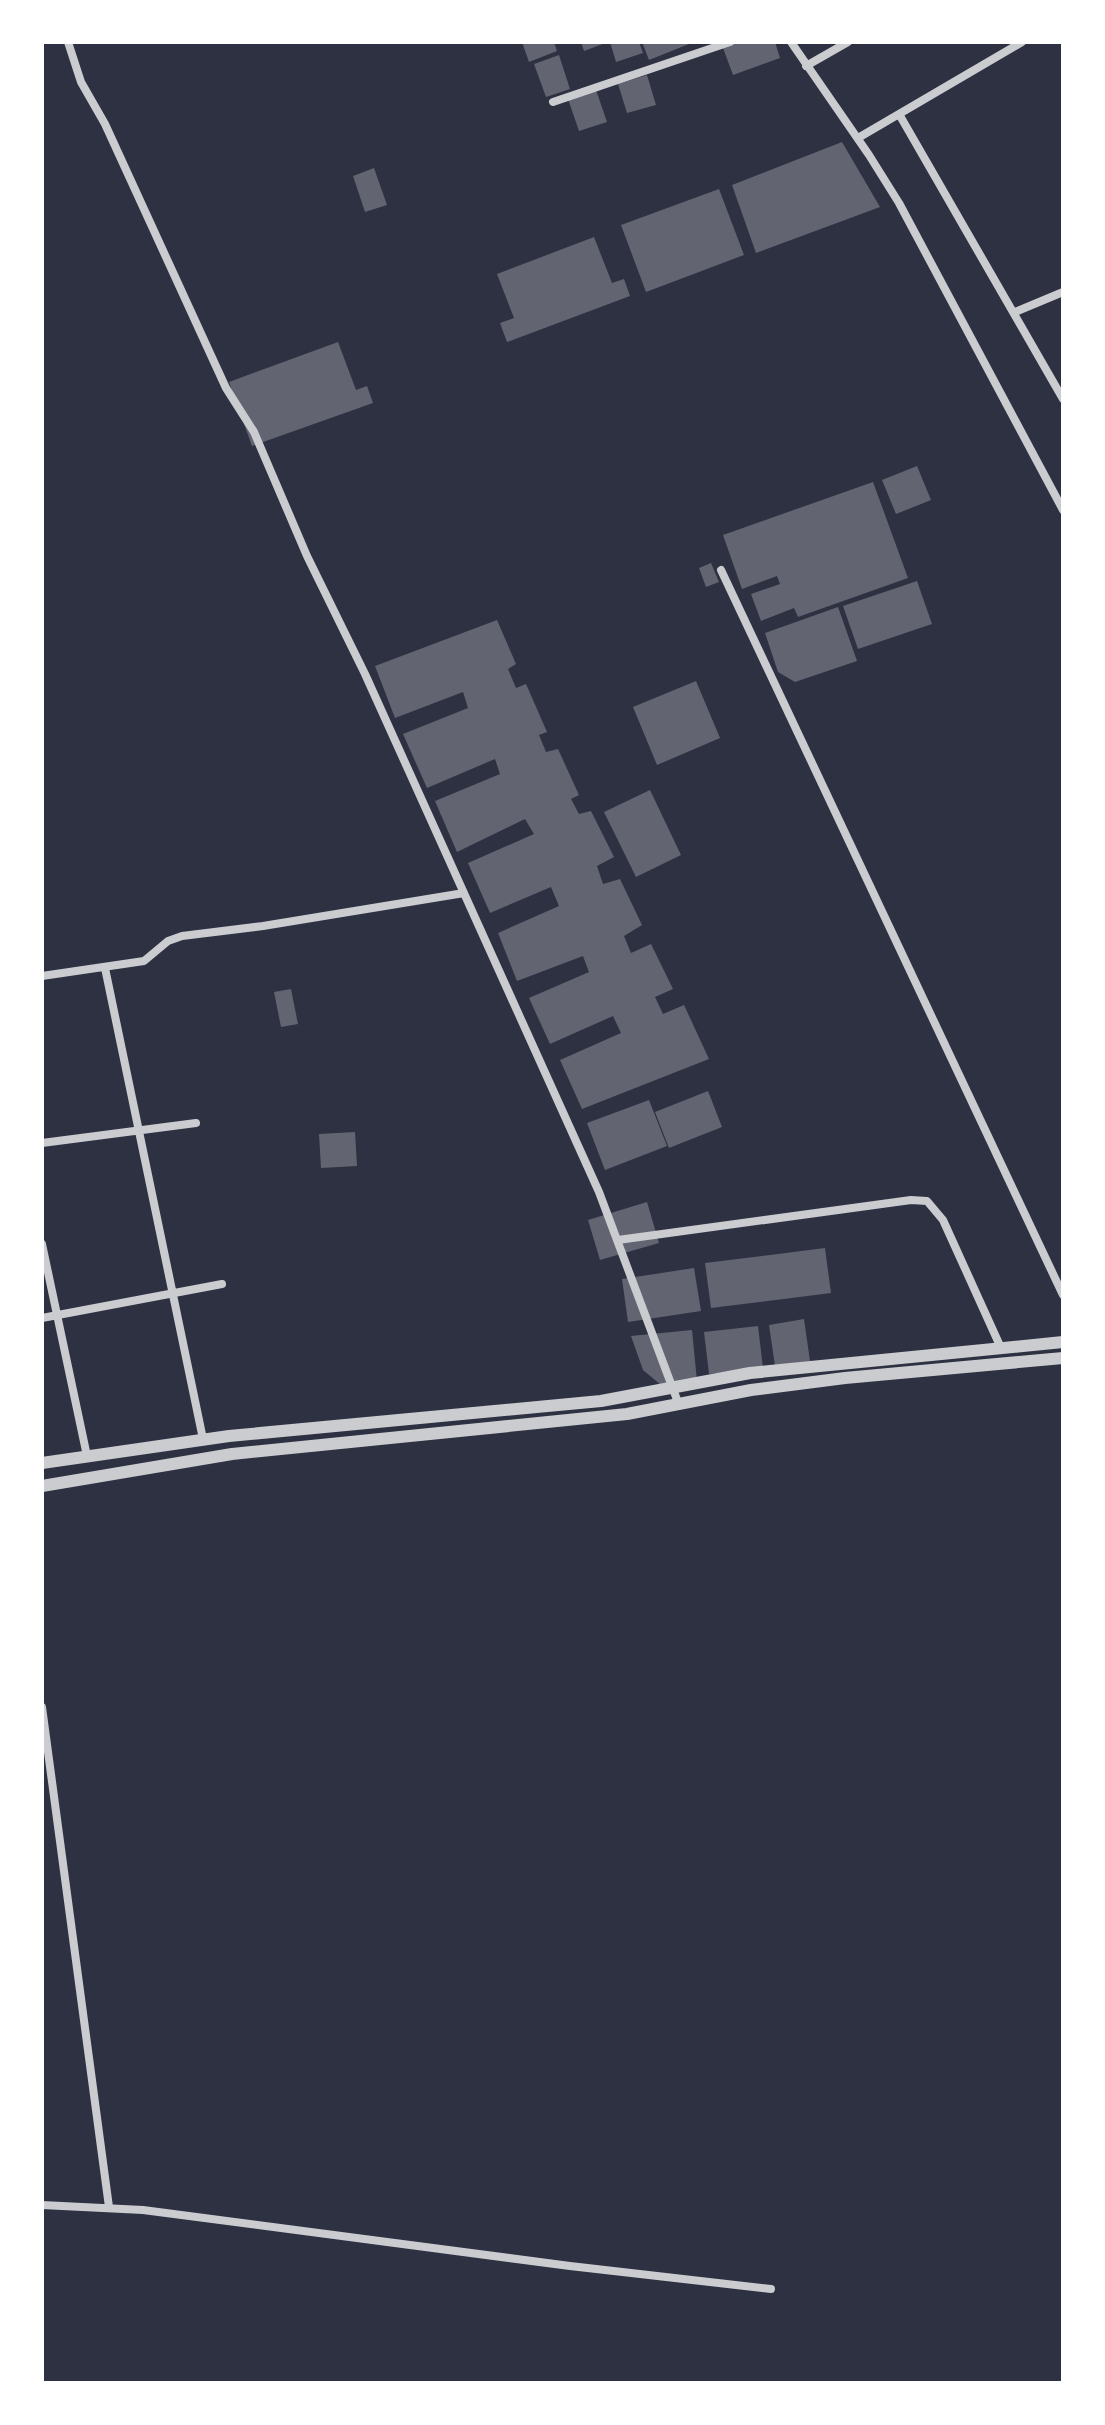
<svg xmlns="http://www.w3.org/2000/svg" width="1105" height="2425" viewBox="0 0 1105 2425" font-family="Raleway,sans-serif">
  <rect width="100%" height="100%" fill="#2d3142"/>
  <path fill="#626471" d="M522,42H554L557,51L529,62Z
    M581,42H608L584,51Z
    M610,42H639L643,53L616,62Z
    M642,42H694L649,60Z
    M738,42H775L780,58L733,75L723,48Z
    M559,55L570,89L546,97L534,64Z
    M647,75L656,105L627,113L618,84Z
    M596,90L607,122L579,131L568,99Z
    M842,142L880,207L756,253L732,185Z
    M374,168L387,205L365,212L353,176Z
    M719,189L744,255L646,292L621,225Z
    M594,237L612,283L624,279L630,296L507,342L500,323L514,318L497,274Z
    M338,342L356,390L367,386L373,403L252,446L229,382Z
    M917,466L931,500L896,514L882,480Z
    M873,482L908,578L798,617L794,608L761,621L751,594L780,584L777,576L742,589L723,535Z
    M711,563L719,582L706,587L699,568Z
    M917,581L932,624L858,649L843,606Z
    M838,607L857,661L795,682L778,672L765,633Z
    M497,620L516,664L508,669L516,688L526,684L547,732L539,735L546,752L558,749L579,795L571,799L579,814L591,811L614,857L597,866L603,884L620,879L642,925L624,936L631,953L651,944L673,989L655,997L663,1014L684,1005L709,1059L582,1109L560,1060L621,1033L613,1016L550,1044L529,998L589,972L583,956L517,981L498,933L559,906L551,887L490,913L468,863L534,834L525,819L457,852L435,801L500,774L495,759L427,788L403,734L468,708L463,692L395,718L375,666Z
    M696,681L720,738L657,765L633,707Z
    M650,790L681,855L636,877L604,812Z
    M291,989L298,1024L281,1027L274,992Z
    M708,1091L722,1127L669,1148L655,1112Z
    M649,1100L667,1146L605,1170L587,1123Z
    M355,1132L357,1166L321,1168L319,1134Z
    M647,1202L659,1243L600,1260L588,1220Z
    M825,1248L831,1293L711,1308L705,1263Z
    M694,1268L701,1311L628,1322L622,1279Z
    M804,1319L810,1361L775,1366L769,1325Z
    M758,1326L763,1368L709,1374L704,1332Z
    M692,1330L697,1381L661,1385L643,1370L631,1336Z"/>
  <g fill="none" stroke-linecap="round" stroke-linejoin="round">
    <path stroke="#caccd0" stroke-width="8" d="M68,42L81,82L105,124L226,388L254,432L307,556L365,674L599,1192L679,1405
      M791,42L869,155L899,203L1063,510
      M806,66L848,42
      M553,102L730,42
      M899,114L1063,399
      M858,138L1022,42
      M1015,312L1063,292
      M721,570L1063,1295
      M105,968L203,1439
      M42,976L144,961L168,941L182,936L263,926L464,893
      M42,1143L196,1123
      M618,1240L911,1200L927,1201L943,1220L1001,1348
      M42,1244L87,1456
      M42,1318L222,1284
      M42,1707L109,2207
      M42,2205L143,2210L570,2266L771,2289"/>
    <path stroke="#caccd0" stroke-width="12" d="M42,1463L229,1436L601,1401L750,1373L1063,1342
      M42,1486L232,1454L627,1414L751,1390L845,1378L1063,1358"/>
  </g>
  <rect width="1105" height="2425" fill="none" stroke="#ffffff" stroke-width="88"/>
</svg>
